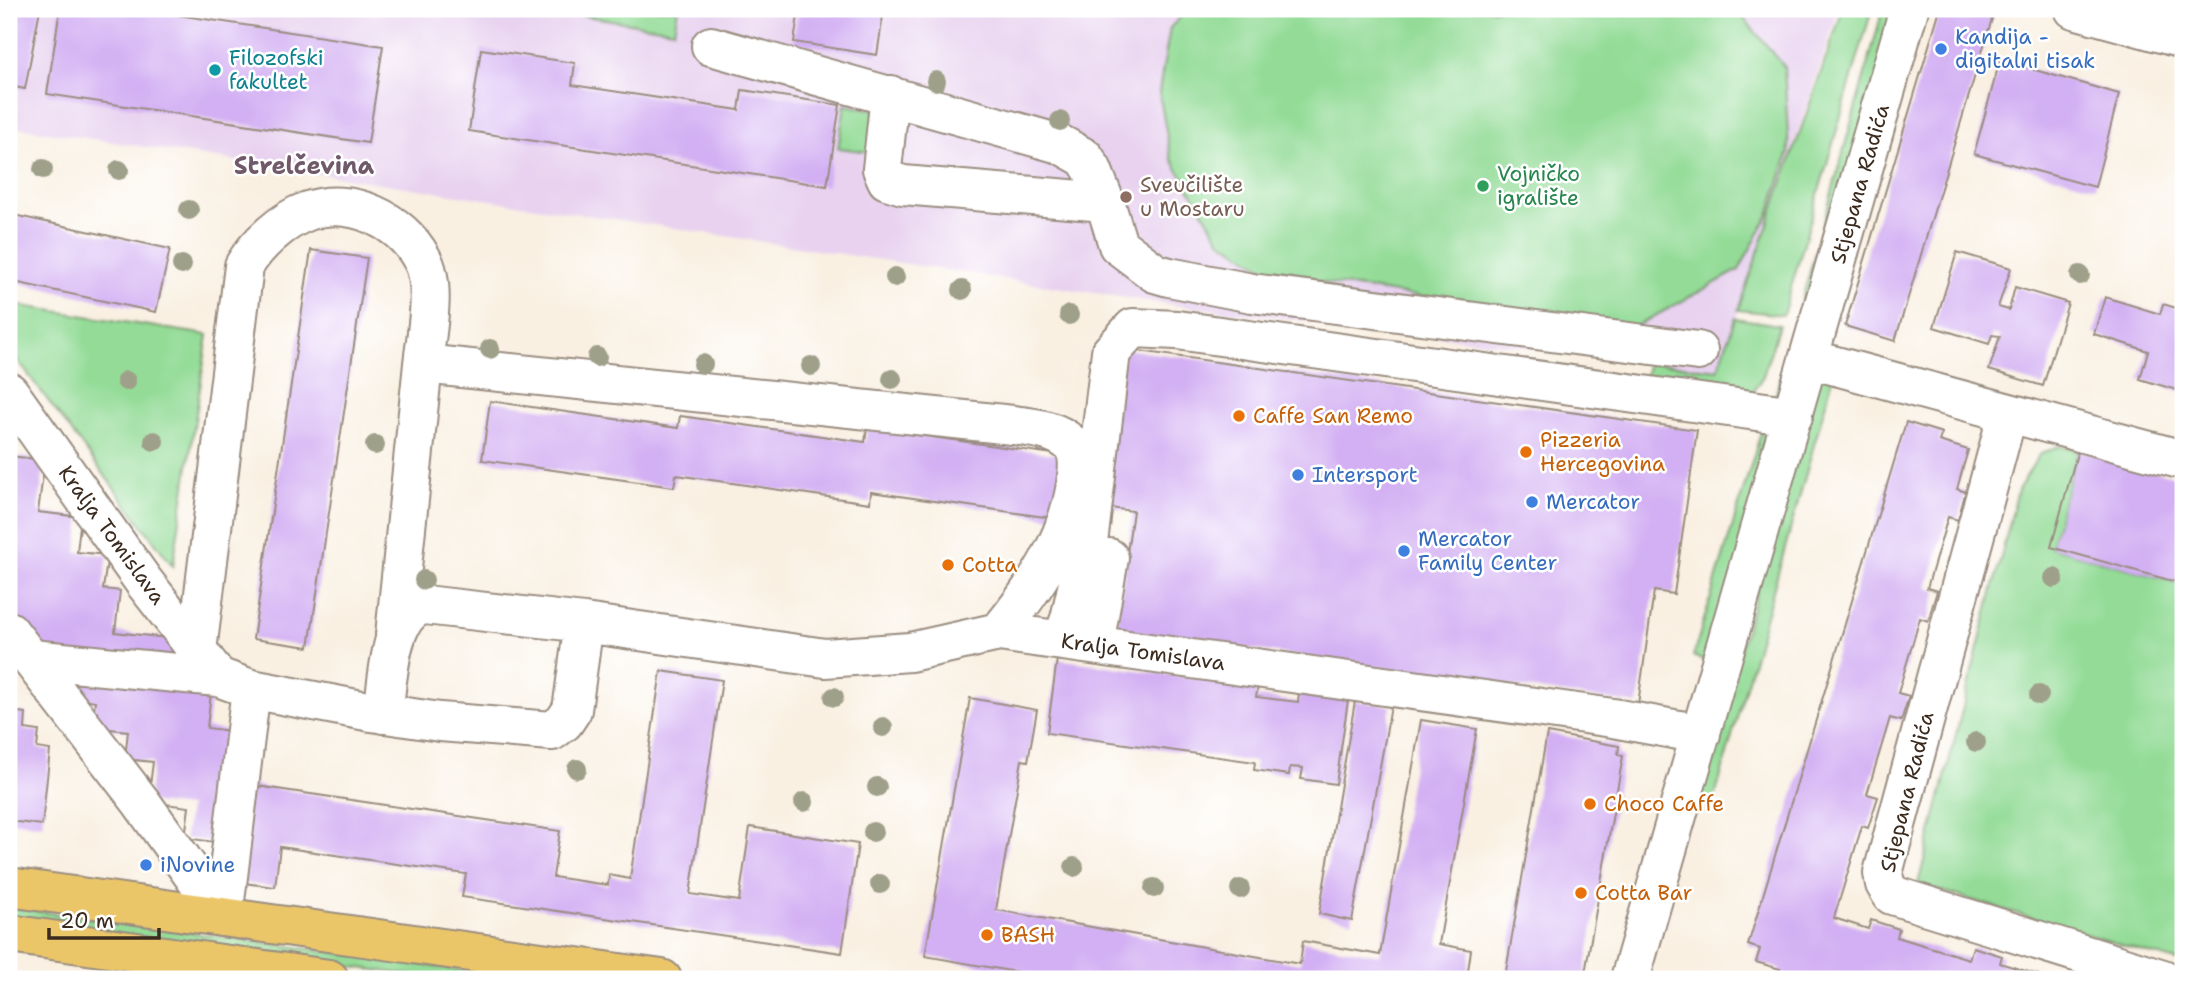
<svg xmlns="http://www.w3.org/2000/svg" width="2192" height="988" viewBox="0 0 2192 988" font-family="'Shantell Sans',sans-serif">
  <rect width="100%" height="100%" fill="#fff"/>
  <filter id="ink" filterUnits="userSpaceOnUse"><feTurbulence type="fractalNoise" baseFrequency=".0143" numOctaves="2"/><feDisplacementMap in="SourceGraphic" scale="14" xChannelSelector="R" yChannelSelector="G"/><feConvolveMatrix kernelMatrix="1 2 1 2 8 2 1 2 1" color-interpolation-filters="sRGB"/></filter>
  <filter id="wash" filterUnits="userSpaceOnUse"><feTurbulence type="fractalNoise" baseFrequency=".00686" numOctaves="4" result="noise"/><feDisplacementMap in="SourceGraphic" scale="28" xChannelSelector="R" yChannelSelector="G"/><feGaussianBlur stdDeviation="1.57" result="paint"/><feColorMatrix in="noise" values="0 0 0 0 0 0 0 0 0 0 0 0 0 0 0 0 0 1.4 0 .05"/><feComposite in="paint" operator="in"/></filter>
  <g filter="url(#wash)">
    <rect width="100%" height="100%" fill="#f9f0e2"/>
    <path fill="#e8d2ef" d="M9,9H1839L1719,370L1173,305L9,126Z"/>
    <path fill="#93db96" stroke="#67825a" stroke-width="2" d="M541,9H678L674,30Z
      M1188,9H1736L1784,66L1789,152L1769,214L1739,270L1633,328L1274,275L1220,240L1171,158L1159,92L1170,28Z
      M1843,9H1872L1783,315L1738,310Z
      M1883,9H1900L1789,402L1772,407Z
      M845,105L876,110L869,152L838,148Z
      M9,304L208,335L173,566L9,349Z
      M1735,318L1779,325L1763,376L1750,396L1643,385L1649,362L1718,370Z
      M1822,363L1836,367L1712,807L1696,803Z
      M1765,419L1778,430L1714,663L1693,656Z
      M2058,446L2078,450L2051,547L2183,584V960L2179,962L1918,884L2018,490L2039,455Z
      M9,907L524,979H439L9,919Z"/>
    <g id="blocks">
      <path fill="#d3b0f3" d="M9,9H40L25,89L9,86Z
        M60,9H138L383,46L368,143L47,94Z
        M799,9H884L877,55L794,42Z
        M1940,9H1982L1994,12L1895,341L1845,326Z
        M481,49L575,63L572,85L739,110L742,90L840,105L827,186L469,131Z
        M2000,60L2119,94L2095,187L1974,154Z
        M9,214L170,249L156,312L9,281Z
        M311,250L367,258L309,647L253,639Z
        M1957,252L2011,268L1998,307L2009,310L2015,287L2068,303L2043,386L1989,370L2000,336L1992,335L1989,344L1934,327Z
        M2105,297L2160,314L2163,304L2183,310V392L2140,379L2148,351L2094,334Z
        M1125,349L1697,430L1674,594L1654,591L1638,704L1116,630L1133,511L1102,507Z
        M490,401L678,428L680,416L865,442L867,428L1068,456L1059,519L871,492L870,503L676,475L674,487L482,460Z
        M1906,422L1942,433L1939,441L1968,450L1957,489L1966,492L1958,520L1948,517L1927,588L1937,591L1928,621L1920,618L1898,693L1909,696L1901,721L1890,718L1867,794L1878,797L1868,828L1862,826L1834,918L1868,929L1871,920L1899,929L1897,937L1969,959L1973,947L2002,956L2000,963L2052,979H1796L1778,974L1780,969L1756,962L1760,949L1748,945Z
        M2078,450L2183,479V584L2051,547Z
        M9,456L45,460L38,512L81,517L77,552L108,555L103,589L120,591L115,632L176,639L171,676L211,692L207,728L230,731L257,786L560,831L553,877L608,885L609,875L630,879L661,671L722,680L690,894L739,901L750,827L858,844L842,953L462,897L466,874L280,847L275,887L211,879L215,842L185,838L189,807L148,802L153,762L125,759L128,731L92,727L95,701L68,696L9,618Z
        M1057,659L1258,687L1256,697L1298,702L1299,693L1348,700L1336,784L1301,779L1303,768L1290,767L1289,775L1254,770L1255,762L1047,733Z
        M970,698L1037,710L1028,761L1022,760L996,910L1300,964L1303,941L1380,955L1421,720L1477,729L1439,944L1471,950L1468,971L1505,977L1547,733L1619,746L1618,755L1623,756L1584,979H1056L925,956Z
        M1355,701L1391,706L1352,921L1319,914Z
        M9,711L26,713L25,729L39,731L37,748L50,750L42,825L9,821Z"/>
    </g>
  </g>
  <g filter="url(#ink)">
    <use href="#blocks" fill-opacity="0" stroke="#9a8d80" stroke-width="2"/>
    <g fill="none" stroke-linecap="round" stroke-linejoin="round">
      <g stroke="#9a8d80" stroke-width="42">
        <path id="minor" d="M2074,9L2183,39
          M711,46L1060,144L1085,158L1092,169L1105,202L1118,245L1155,273L1169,277L1252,293L1698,351
          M890,95L882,169L887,180L903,185L1105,202
          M1810,359L2183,460
          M9,392L144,582L218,677L251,689L372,712L440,722L552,731L564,722L572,710L584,623
          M2008,413L1883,873L1885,884L1892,895L2163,979
          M9,631L141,802L223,917
          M395,635L423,364L1013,425C1033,428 1055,429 1070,443C1081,453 1078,470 1076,484C1067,541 1035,588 999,632
          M1062,641L1070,619L1089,535L1111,352L1133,328L1177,330L1793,416
          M1094,645L1109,558
          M197,651L244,266C257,244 283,220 308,211C351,196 401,220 422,259C437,285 426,335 423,364
          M31,659L218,677
          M383,714C388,684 388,611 425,605L584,623L825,658L910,652L999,632L1613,718L1701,734
          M223,917L251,689
          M1630,979L1909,9"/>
      </g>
      <g stroke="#9a8d80" stroke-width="42">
        <path id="major" d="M9,887L662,979
          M9,934L329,979"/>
      </g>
      <use href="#minor" stroke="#fff" stroke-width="38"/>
      <use href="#major" stroke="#ebc669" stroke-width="38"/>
    </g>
    <g fill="#9fa08a">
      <circle cx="936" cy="81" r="10"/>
      <circle cx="1060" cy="121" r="10"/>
      <circle cx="43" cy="169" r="10"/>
      <circle cx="119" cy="170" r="10"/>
      <circle cx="189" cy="210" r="10"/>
      <circle cx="182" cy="265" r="10"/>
      <circle cx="2080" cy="275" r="10"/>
      <circle cx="895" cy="277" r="10"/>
      <circle cx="962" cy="290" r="10"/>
      <circle cx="1069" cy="315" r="10"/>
      <circle cx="490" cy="349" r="10"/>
      <circle cx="597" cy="357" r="10"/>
      <circle cx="703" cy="364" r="10"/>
      <circle cx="811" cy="366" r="10"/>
      <circle cx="892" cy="379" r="10"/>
      <circle cx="126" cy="381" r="10"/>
      <circle cx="154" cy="441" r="10"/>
      <circle cx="375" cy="445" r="10"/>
      <circle cx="2054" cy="578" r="10"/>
      <circle cx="424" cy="580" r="10"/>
      <circle cx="2039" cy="695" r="10"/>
      <circle cx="834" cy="697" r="10"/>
      <circle cx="883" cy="727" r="10"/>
      <circle cx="1976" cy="742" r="10"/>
      <circle cx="577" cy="769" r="10"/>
      <circle cx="877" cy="787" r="10"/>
      <circle cx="804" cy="802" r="10"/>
      <circle cx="873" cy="832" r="10"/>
      <circle cx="1074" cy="867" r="10"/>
      <circle cx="880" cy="884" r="10"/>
      <circle cx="1154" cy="888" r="10"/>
      <circle cx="1240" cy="889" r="10"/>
    </g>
  </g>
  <g fill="#3f7fe0" stroke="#fff" stroke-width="2.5">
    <circle cx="1941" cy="49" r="7"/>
    <circle cx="1298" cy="475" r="7"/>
    <circle cx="1532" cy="502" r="7"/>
    <circle cx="1404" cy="551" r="7"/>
    <circle cx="146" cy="865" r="7"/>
  </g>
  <circle fill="#0f9aa8" stroke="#fff" stroke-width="2.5" cx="215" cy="70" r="7"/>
  <circle fill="#2e9e5b" stroke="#fff" stroke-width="2.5" cx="1483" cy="186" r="7"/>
  <circle fill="#8d6e63" stroke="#fff" stroke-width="2.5" cx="1126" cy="197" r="7"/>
  <g fill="#e8710a" stroke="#fff" stroke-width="2.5">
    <circle cx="1239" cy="416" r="7"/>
    <circle cx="1526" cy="452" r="7"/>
    <circle cx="948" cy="565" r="7"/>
    <circle cx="1590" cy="804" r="7"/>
    <circle cx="1581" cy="893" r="7"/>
    <circle cx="987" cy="935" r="7"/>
  </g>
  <g text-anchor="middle" stroke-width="5" stroke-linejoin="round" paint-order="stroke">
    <g font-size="21" fill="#366cbe" stroke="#fff" text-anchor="start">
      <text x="1955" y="44">Kandija -<tspan x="1955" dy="24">digitalni tisak</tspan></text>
      <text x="1312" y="482">Intersport</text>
      <text x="1546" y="509">Mercator</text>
      <text x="1418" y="546">Mercator<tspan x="1418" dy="24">Family Center</tspan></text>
      <text x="160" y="872">iNovine</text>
    </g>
    <g font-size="21" fill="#0d838f" stroke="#fff" text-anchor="start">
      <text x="229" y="65">Filozofski<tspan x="229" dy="24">fakultet</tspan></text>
    </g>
    <g font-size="21" fill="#27864d" stroke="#fff" text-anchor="start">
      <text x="1497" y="181">Vojničko<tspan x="1497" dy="24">igralište</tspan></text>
    </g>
    <g font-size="21" fill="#3b2a1e" stroke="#fff">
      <text transform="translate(1860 184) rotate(-74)" y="7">Stjepana Radića</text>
      <text transform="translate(112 535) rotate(54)" y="7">Kralja Tomislava</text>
      <text transform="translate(1143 652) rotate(8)" y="7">Kralja Tomislava</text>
      <text transform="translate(1907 792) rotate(-76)" y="7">Stjepana Radića</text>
    </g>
    <g font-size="21" fill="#785e54" stroke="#fff" text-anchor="start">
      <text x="1140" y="192">Sveučilište<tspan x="1140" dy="24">u Mostaru</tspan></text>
    </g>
    <g font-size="21" fill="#c56008" stroke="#fff" text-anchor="start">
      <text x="1253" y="423">Caffe San Remo</text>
      <text x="1540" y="447">Pizzeria<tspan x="1540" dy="24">Hercegovina</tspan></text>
      <text x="962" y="572">Cotta</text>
      <text x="1604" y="811">Choco Caffe</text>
      <text x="1595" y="900">Cotta Bar</text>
      <text x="1001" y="942">BASH</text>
    </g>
    <g font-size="24" font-weight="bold" fill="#705969" stroke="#fff">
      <text x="304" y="174">Strelčevina</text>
    </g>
  </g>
  <rect width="2192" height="988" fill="none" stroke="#fff" stroke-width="35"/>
  <path d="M49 928v10h110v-10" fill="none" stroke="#3b2a1e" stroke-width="3.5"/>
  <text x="60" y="928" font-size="21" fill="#3b2a1e" stroke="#ffffff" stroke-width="5" paint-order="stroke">20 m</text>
</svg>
